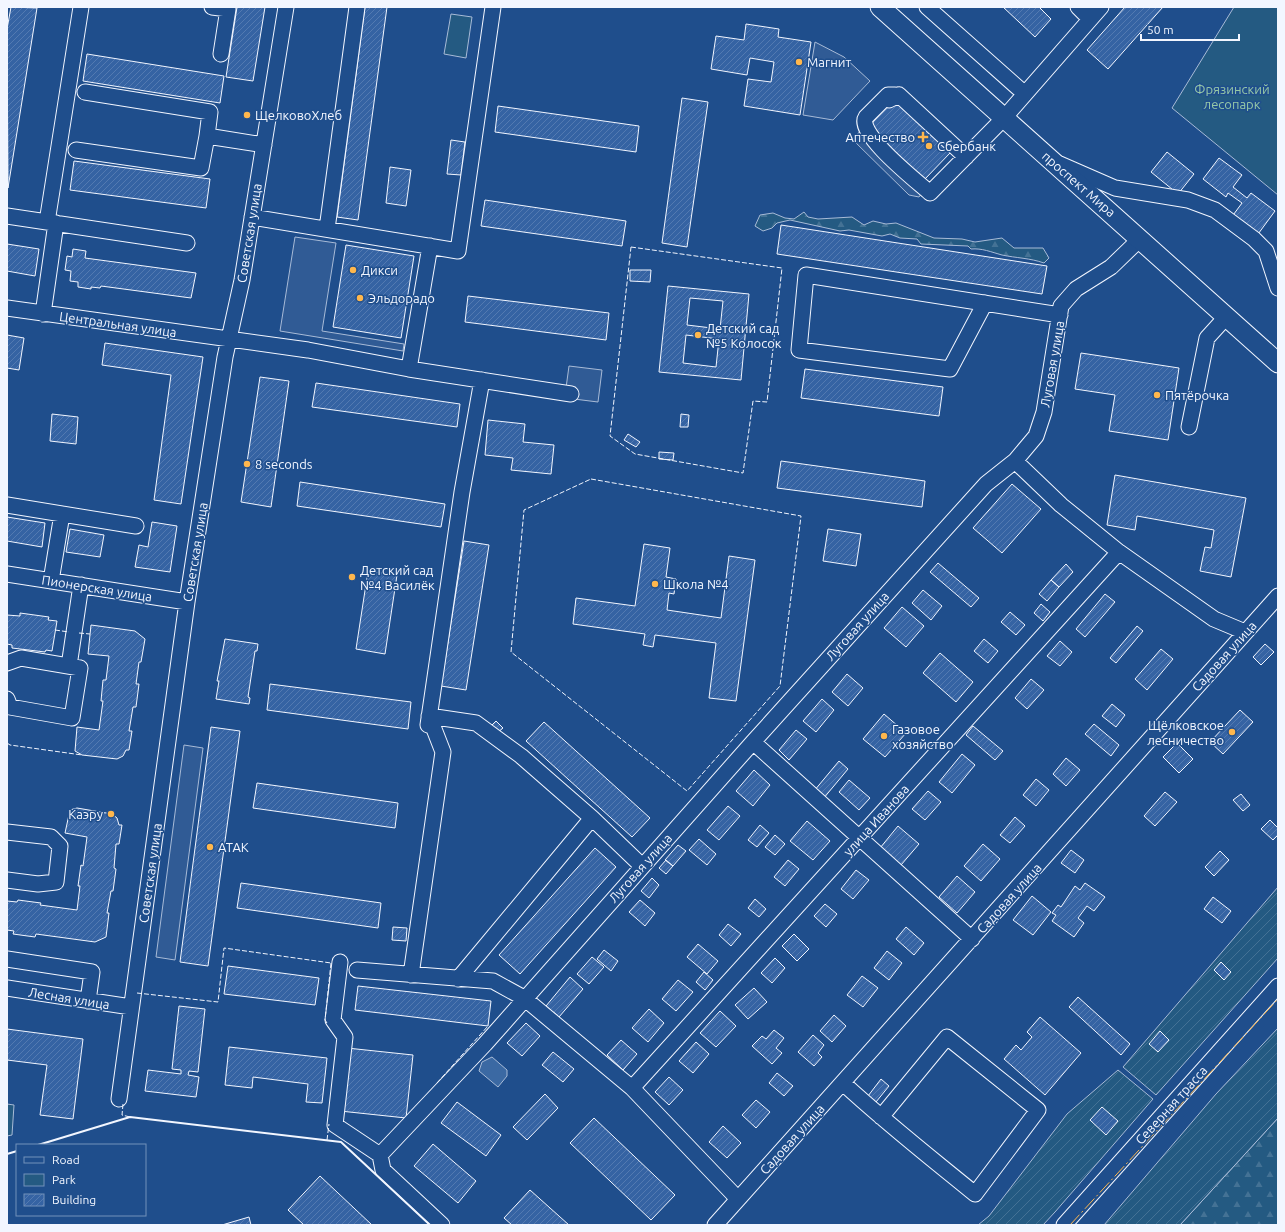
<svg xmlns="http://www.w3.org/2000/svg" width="1285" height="1232" viewBox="0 0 1285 1232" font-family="Ubuntu,sans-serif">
  <defs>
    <pattern id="forest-firs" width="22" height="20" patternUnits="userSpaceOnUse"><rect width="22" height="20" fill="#245a82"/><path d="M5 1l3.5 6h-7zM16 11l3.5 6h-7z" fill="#447295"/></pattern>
    <pattern id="garden-furrows" width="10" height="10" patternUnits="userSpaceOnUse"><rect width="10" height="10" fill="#245a82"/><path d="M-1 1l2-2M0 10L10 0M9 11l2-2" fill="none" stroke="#447295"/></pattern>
    <pattern id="building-hatch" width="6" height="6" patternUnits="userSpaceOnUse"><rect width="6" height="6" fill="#3563a3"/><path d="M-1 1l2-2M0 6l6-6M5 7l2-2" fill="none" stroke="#537ab1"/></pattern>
  </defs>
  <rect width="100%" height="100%" fill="#1f4e8c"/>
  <path fill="url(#forest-firs)" stroke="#a8bbd7" d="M804,212L808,217L818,219L852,217L864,225L873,221L886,224L896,223L934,238L962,239L975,242L1002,238L1014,248H1043L1049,258L1044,263C1030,258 1016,258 1002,255C991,252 982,248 971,249L968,246L921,244L917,239L900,238L890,234L882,236L849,230L840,231L790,220L777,223L772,228L763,231L755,226L760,215L773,213L785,218L794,219Z
    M1278,1118V1225H1180Z"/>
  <path fill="#245a82" stroke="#a8bbd7" d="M1234,7H1278V195L1172,108Z
    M451,14L472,17L466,58L444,54Z
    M7,1104L14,1105L12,1135L7,1136Z"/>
  <path fill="url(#garden-furrows)" stroke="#a8bbd7" d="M1278,887V958L1156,1095L1123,1067Z
    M1278,1028V1118L1180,1225H1104L1216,1094Z
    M1118,1070L1153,1099L1055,1212L1043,1225H978L989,1216L1067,1114Z"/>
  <path fill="#305b95" stroke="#a8bbd7" d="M815,42L844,57L870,81L833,120L803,115Z
    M860,131L924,190L919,197L909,195L853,140Z
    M295,237L336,243L322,331L404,344L403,351L280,331Z
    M569,366L602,370L598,402L574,399L566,388Z
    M184,745L203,748L175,960L156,957Z"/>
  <path fill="#3b69a3" stroke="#a8bbd7" d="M492,1057L507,1070V1076L498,1087L479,1071L482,1062Z"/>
  <path fill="url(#building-hatch)" stroke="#f2f6ff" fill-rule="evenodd" d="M11,7L37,8L8,188L7,29Z
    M237,7H265L253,81L226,77Z
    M365,7H387L358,220L337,217Z
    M1003,7H1039L1051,19L1035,37Z
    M1125,7H1163L1108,69L1087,50Z
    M746,24L779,29L778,37L811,42L800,115L744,106L748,79L771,82L774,62L750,58L747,75L711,69L716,36L744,40Z
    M87,54L224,76L220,103L83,81Z
    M682,98L708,102L687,247L662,243Z
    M895,99L951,152L924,180L868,127Z
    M498,106L639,126L636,152L495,132Z
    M451,140L465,142L461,175L447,174Z
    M1167,152L1194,174L1178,194L1151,172Z
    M1219,158L1242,175L1233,187L1247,198L1251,193L1275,211L1250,245L1225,226L1242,203L1228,193L1226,197L1203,179Z
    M74,161L210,179L206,208L70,190Z
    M390,167L411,170L406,206L386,203Z
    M485,200L626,221L622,246L481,226Z
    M781,225L1047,266L1042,294L777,254Z
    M7,244L39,249L35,276L7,271Z
    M346,245L414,256L401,338L333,327Z
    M73,249L86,251L85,258L196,273L191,298L101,286L100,288L91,287V289L78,287V282L70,281L71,271L65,270L67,256L72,257Z
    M630,270H651L650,282L630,281Z
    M668,286L749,294L741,380L659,372ZM690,298L723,301L720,329L687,325ZM686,335L719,339L716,367L683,363Z
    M468,296L609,313L606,340L465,322Z
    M7,335L24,338L19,370L7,368Z
    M105,343L203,357L181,504L154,500L171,375L102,365Z
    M1081,353L1179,368L1168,440L1109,431L1115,395L1075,389Z
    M805,369L943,387L939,416L801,398Z
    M260,377L289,381L271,507L241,502Z
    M316,383L460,404L457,427L312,407Z
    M52,414L78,417L76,444L50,441Z
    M681,414L689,415L688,427H680Z
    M488,420L525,424L523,442L554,445L551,474L511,470L513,458L485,455Z
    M628,434L640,442L636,447L624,440Z
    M659,452L674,453L673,460L659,459Z
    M781,461L925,481L922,507L777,488Z
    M1115,475L1246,498L1231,577L1200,571L1205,547L1211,548L1214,530L1137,516L1135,530L1107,525Z
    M300,482L445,504L441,527L297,506Z
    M1012,484L1041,509L1002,553L973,528Z
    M7,517L45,523L42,547L7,541Z
    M152,522L177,526L170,572L135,567L139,545L148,547Z
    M70,529L104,535L100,557L66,552Z
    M828,529L861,534L856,566L823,561Z
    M464,541L489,545L466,690L441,686Z
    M644,544L670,548L666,577L676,579L674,594L669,593L667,610L721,618L729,556L755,560L736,701L709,698L716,643L655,635L653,647L643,645L645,634L573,624L576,598L635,606Z
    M938,563L979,598L971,607L930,572Z
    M1066,564L1073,572L1059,587L1051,580Z
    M368,571L397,575L385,654L356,649Z
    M1051,580L1059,587L1047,601L1039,594Z
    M923,590L942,606L931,620L912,603Z
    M1105,594L1115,602L1085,637L1076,629Z
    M1041,604L1050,612L1043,621L1034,613Z
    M902,607L924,626L906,647L884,628Z
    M1010,612L1025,625L1016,635L1001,622Z
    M20,613L49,617L48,620L57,621L52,651L46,650L45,652L12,648V645L7,644V615L20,616Z
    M91,625L135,631L145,639L141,662H139L136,684H139L136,707H133L129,731H132L129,750H126L123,756L117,759L82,755L75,751L77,727L99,730L103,701H101L103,680H106L109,656L88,654Z
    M1137,626L1143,631L1116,663L1110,658Z
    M225,639L258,644L257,651H255L248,697L250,698L249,704L216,699L219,681H217Z
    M984,639L998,651L988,663L974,651Z
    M1060,641L1072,652L1060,666L1047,656Z
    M1265,644L1274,652L1261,665L1253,657Z
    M1161,649L1173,659L1147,690L1135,679Z
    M940,653L973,682L956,702L923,673Z
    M847,674L863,688L848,706L832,692Z
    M1031,679L1044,690L1027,709L1015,698Z
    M270,684L411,702L408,729L267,710Z
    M822,699L834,710L816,732L803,721Z
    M1112,704L1125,715L1116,727L1102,716Z
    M1240,710L1253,722L1223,754L1210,742Z
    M884,714L906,733L885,757L863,739Z
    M496,721L503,728L496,734L489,728Z
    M544,722L650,818L632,837L526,741Z
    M1094,724L1119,745L1111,756L1085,734Z
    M973,726L1003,751L995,760L966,735Z
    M211,727L240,731L208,966L180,962Z
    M796,730L807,739L789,760L779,750Z
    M1177,743L1193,759L1179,773L1163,757Z
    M962,754L975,765L952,793L939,782Z
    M1066,758L1080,770L1066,786L1053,774Z
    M839,761L848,769L823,799L814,791Z
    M754,770L770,785L753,806L736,791Z
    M1036,779L1049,790L1036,806L1023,795Z
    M849,780L870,798L859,810L839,792Z
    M257,783L398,803L395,828L253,808Z
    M928,791L941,802L925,820L912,809Z
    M1165,792L1177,802L1155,826L1144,816Z
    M1241,794L1250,805L1243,811L1233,800Z
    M728,806L740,816L719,840L707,830Z
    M77,808L112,814L117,818L119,825H122L119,844H116L114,868L116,869L113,891H111L107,913H109L106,937L95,942L36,934L35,937L13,934L14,931L7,930V901L17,902L18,900L41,903L40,905L77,910L80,886H78L81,865L83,866L87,837L65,833L70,810Z
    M1015,817L1025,826L1010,843L1000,835Z
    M1270,820L1278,828V835L1273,840L1261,829Z
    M807,821L830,841L813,860L790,841Z
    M760,825L769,833L757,847L748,840Z
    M898,826L919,844L901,865L880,848Z
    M775,835L785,844L775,855L765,847Z
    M699,839L716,854L707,865L689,850Z
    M983,844L1000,859L981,881L964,866Z
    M678,845L686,851L673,866L665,860Z
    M595,848L616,867L520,974L499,955Z
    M1071,850L1084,860L1075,873L1061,863Z
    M1220,851L1229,860L1214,876L1205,867Z
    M666,860L673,866L666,874L659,868Z
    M788,860L799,869L785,886L774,877Z
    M856,870L869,880L853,899L841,889Z
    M957,876L975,892L957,913L939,897Z
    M652,878L659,885L649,898L641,891Z
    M241,883L381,903L378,928L237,908Z
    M1085,883L1105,897L1094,911L1087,906L1078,918L1084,923L1074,937L1052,921L1056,915L1052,913L1058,905L1061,907L1075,886L1080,890Z
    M1032,896L1051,912L1033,935L1013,920Z
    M1213,897L1231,911L1222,923L1204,909Z
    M755,899L766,909L759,917L748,908Z
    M640,900L655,913L645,926L629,912Z
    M825,904L837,914L826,927L814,916Z
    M728,924L741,934L731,946L719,935Z
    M393,927L407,928L406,941L392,940Z
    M906,927L924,943L914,955L896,939Z
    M794,934L809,949L797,961L782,946Z
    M698,944L718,961L707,974L687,957Z
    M604,950L618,961L611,971L597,959Z
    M887,951L902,963L889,980L874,968Z
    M592,957L604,967L589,984L577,974Z
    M775,958L785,968L772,983L761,973Z
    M1221,962L1231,972L1224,980L1214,970Z
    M228,966L319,978L315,1005L224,994Z
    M704,972L713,980L705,990L696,982Z
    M862,976L878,988L863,1007L847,995Z
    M570,977L583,989L559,1017L546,1006Z
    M678,980L693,992L676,1011L662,999Z
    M358,986L491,1001L488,1026L355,1010Z
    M754,988L767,1002L748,1019L735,1005Z
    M1078,997L1130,1044L1121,1055L1069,1007Z
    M179,1006L205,1009L198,1072L189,1071L188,1075L199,1077L196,1097L145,1091L148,1070L181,1074V1070L172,1069Z
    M649,1009L664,1023L648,1042L632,1028Z
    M720,1011L736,1026L716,1047L700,1033Z
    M834,1015L846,1026L832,1042L820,1031Z
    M1040,1017L1081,1053L1045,1095L1004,1059L1016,1045L1021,1050L1032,1037L1027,1032Z
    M526,1023L540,1036L522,1056L507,1043Z
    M7,1029L83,1039L73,1119L40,1115L47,1065L7,1060Z
    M774,1030L784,1038L776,1048L782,1053L772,1064L752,1046L762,1036L766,1039Z
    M1160,1031L1169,1040L1158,1052L1149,1044Z
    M813,1035L824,1045L818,1053L822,1057L814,1066L798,1052Z
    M621,1040L637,1054L623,1070L607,1055Z
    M696,1042L709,1054L693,1073L679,1061Z
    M229,1047L327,1058L322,1103L306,1102L308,1084L253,1077L252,1088L225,1085Z
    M347,1048L413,1055L406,1118L340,1111Z
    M553,1052L574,1069L563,1082L542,1065Z
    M777,1073L793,1086L784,1096L769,1083Z
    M669,1077L683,1090L669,1105L655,1092Z
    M881,1079L889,1086L876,1102L868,1096Z
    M545,1094L558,1108L527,1140L513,1127Z
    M756,1100L770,1112L756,1128L742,1115Z
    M457,1102L501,1135L486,1156L441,1123Z
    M1102,1107L1118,1121L1106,1135L1090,1120Z
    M594,1118L675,1195L651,1220L570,1143Z
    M723,1126L741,1143L727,1158L709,1142Z
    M433,1144L476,1181L458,1203L414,1166Z
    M320,1176L372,1225H304L288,1210Z
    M530,1190L569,1225H512L504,1218Z
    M249,1217L251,1225H222Z"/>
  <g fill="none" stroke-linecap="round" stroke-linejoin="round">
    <g stroke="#f2f6ff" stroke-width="17">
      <path id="minor" d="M212,7L228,9L221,54
        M927,7L1025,94
        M1078,7L1090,19
        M85,92L210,112L207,136L264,145
        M895,95H888L866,117C855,133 918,182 930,193L1004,118L1101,7
        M889,100L899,95L966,157
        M76,150L201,168L207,136
        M1060,164L1115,188L1188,200L1215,210L1254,239L1266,251L1278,288
        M7,216L187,243
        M252,217L458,251L493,7
        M47,222L81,7
        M327,229L357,7
        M985,303L950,369L799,350L806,275L1060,315
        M7,308L308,350L409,369L571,394
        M43,314L56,223
        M409,369L430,246
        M1189,427L1207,338L1227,316
        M1015,461L1061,505L1119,552L1214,619L1245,632
        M7,505L136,526
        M7,574L187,602
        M51,581L62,514
        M7,663L21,658L80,668L72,718L10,707L7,699
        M69,666L81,585
        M428,725L462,492L482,380
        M753,742L972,939
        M7,832L51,837L60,846L56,882L38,884L7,880
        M7,959L92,972L88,1001
        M340,962L333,1020L345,1037L335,1125L380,1155
        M357,970L493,981L524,998L632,1088L738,1199
        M411,975L443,752L429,716L476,723L521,756L592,818L642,866
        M458,979L592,818
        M7,988L131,1007
        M843,1083C885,1122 931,1158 975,1194L1038,1110L947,1037L881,1117
        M632,1088L1119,552
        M119,1099L187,602L225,357L242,280L286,7
        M442,1225L383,1170L380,1155L485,1044L753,742L986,484L1015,461L1036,436L1044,412L1061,306L1076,289L1111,267L1140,239
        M715,1225L1278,596
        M1064,1225L1278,986"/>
    </g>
    <g stroke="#f2f6ff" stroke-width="21">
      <path id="major" d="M880,7L1278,363"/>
    </g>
    <use href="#minor" stroke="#1f4e8c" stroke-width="15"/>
    <use href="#major" stroke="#1f4e8c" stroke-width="19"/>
    <path stroke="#f2f6ff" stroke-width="1" stroke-dasharray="5 2" stroke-linecap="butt" d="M631,247L782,268L767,402L753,401L743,473L635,454L610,436Z
      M591,479L801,516L780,686L687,791L511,652L524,510Z
      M55,630L69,632
      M79,633L90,634
      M7,743L10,745L82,755
      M137,993L218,1002L224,948L331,963
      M327,1023L325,1020L331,963
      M437,1083L488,1026
      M123,1104L122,1115L130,1117
      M327,1140L329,1124"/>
    <path stroke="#f2f6ff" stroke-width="2" d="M38,1145L130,1117L341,1142L430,1225
      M7,1154L17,1151"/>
    <path stroke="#ffb74d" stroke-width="1" stroke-dasharray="14 3 2 3" stroke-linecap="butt" d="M1070,1225L1278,999"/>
  </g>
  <g fill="#ffb74d" stroke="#1f4e8c" stroke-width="1.5">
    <circle cx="799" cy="62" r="4"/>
    <circle cx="247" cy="115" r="4"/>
    <path d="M921 131h4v4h4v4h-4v4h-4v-4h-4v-4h4z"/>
    <circle cx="929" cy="146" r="4"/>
    <circle cx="353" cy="270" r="4"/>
    <circle cx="360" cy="298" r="4"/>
    <circle cx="698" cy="335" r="4"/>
    <circle cx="1157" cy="395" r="4"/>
    <circle cx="247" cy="464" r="4"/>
    <circle cx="352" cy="577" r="4"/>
    <circle cx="655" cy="584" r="4"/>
    <circle cx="1232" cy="732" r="4"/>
    <circle cx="884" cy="736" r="4"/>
    <circle cx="111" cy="814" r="4"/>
    <circle cx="210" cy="847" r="4"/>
  </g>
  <g text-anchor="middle" stroke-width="3" stroke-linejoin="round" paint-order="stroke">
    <g font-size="13" fill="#f2f6ff" stroke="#1f4e8c" text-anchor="start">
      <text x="807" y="67">Магнит</text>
      <text x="255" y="120">ЩелковоХлеб</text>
      <text x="915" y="142" text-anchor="end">Аптечество</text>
      <text x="937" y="151">Сбербанк</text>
      <text x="361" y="275">Дикси</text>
      <text x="368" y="303">Эльдорадо</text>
      <text x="706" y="333">Детский сад<tspan x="706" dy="15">№5 Колосок</tspan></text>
      <text x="1165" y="400">Пятёрочка</text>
      <text x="255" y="469">8 seconds</text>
      <text x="360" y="575">Детский сад<tspan x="360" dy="15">№4 Василёк</tspan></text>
      <text x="663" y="589">Школа №4</text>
      <text x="1224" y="730" text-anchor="end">Щёлковское<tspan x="1224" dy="15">лесничество</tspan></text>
      <text x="892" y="734">Газовое<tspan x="892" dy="15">хозяйство</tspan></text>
      <text x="103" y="819" text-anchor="end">Каэру</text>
      <text x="218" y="852">АТАК</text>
    </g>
    <g font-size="13" fill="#97c8a6" stroke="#1f4e8c">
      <text x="1232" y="94">Фрязинский<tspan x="1232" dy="15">лесопарк</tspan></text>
    </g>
    <g font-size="13" fill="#f2f6ff" stroke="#1f4e8c">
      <text transform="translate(1079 184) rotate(41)" y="5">проспект Мира</text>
      <text transform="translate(249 233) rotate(-81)" y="5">Советская улица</text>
      <text transform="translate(118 324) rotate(8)" y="5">Центральная улица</text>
      <text transform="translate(1052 364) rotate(-80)" y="5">Луговая улица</text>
      <text transform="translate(195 552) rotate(-81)" y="5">Советская улица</text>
      <text transform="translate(97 588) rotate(9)" y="5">Пионерская улица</text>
      <text transform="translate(857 626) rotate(-48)" y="5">Луговая улица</text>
      <text transform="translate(1224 656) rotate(-48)" y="5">Садовая улица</text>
      <text transform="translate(876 820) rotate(-48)" y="5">улица Иванова</text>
      <text transform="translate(640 868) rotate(-48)" y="5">Луговая улица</text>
      <text transform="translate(150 873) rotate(-82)" y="5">Советская улица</text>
      <text transform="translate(1009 898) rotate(-48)" y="5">Садовая улица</text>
      <text transform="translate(69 998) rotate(9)" y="5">Лесная улица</text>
      <text transform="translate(1171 1105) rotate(-48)" y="5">Северная трасса</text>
      <text transform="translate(792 1139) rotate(-48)" y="5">Садовая улица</text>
    </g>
  </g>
  <rect width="1285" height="1232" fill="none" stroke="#f2f6ff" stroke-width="16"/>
  <rect x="16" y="1144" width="130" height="72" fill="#1f4e8c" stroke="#7391ba"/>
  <rect x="24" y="1157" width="20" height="6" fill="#1f4e8c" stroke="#7391ba"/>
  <text x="52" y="1164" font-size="12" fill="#f2f6ff">Road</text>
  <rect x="24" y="1174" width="20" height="12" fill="#245a82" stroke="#7391ba"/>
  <text x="52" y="1184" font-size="12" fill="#f2f6ff">Park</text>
  <rect x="24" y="1194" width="20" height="12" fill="url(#building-hatch)" stroke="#7391ba"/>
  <text x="52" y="1204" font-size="12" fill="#f2f6ff">Building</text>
  <path d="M1141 34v6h98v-6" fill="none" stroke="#f2f6ff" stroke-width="2"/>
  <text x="1147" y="34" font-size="12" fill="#f2f6ff" stroke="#1f4e8c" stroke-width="3" paint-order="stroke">50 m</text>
</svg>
